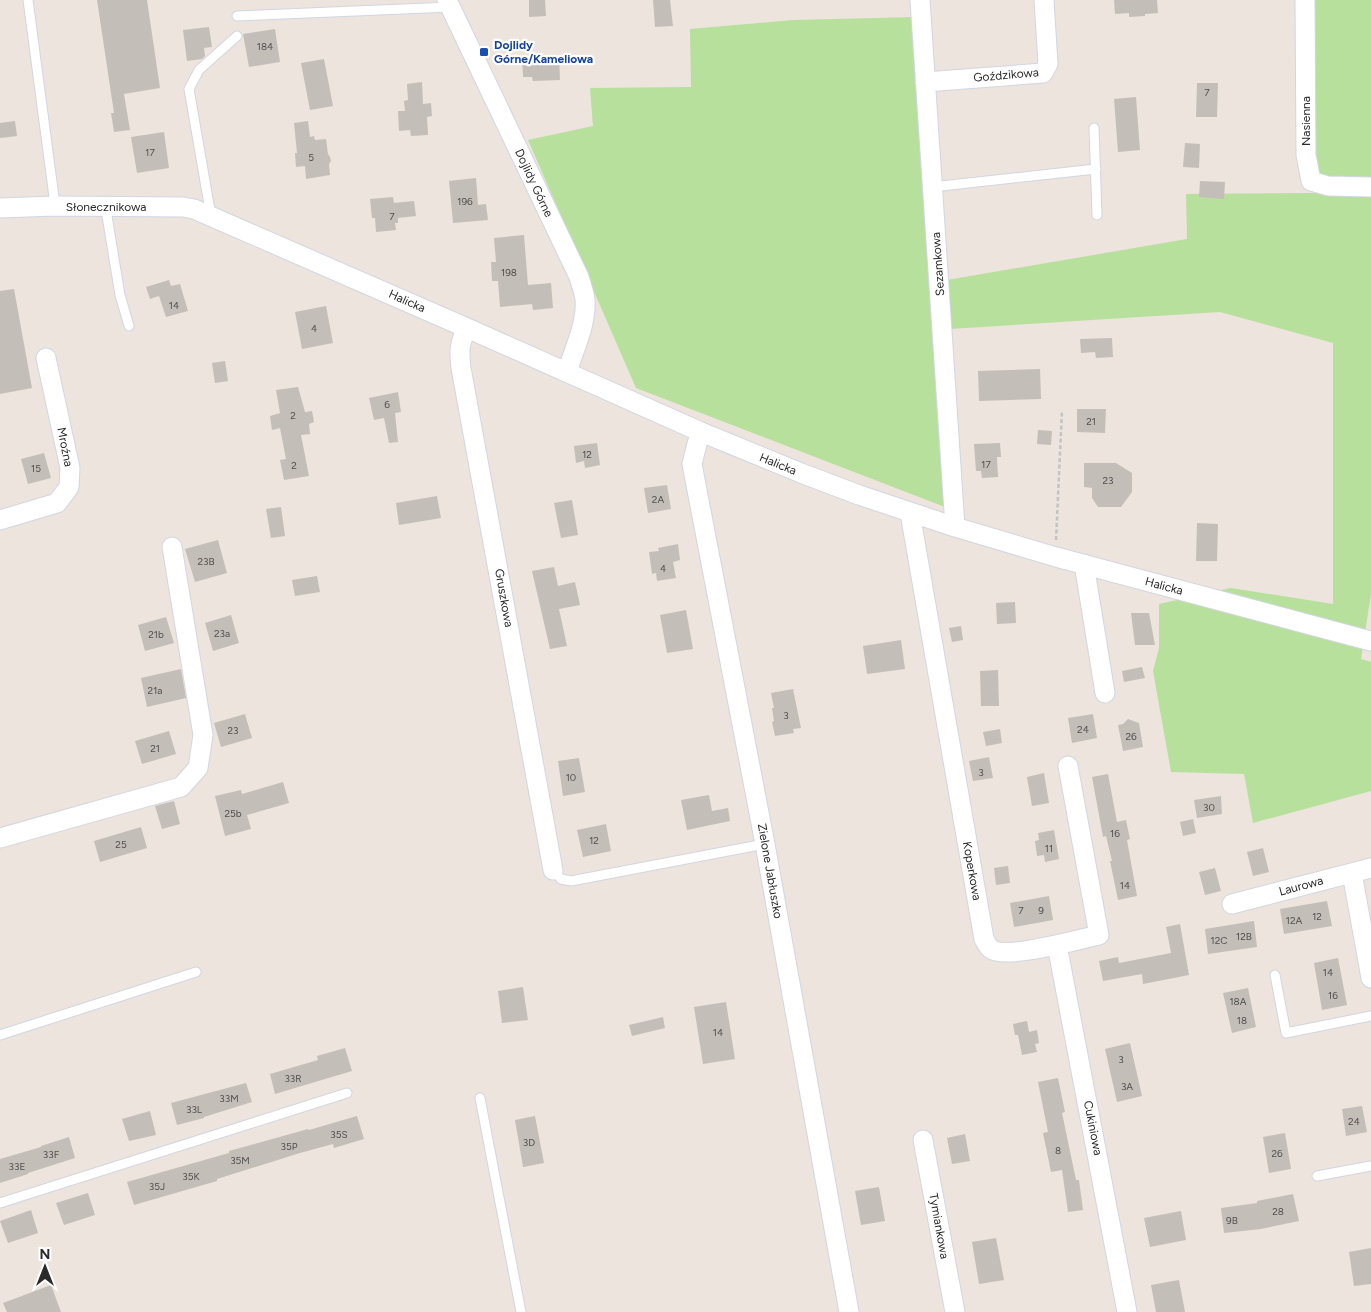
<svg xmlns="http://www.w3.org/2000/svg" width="1371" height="1312" viewBox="0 0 1371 1312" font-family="Figtree,sans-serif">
  <rect width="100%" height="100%" fill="#ece4dd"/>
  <path fill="#b7e09c" d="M1315,0H1371V594L1361,659L1371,662V791L1253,823L1244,774L1171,772L1153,671L1159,648V604L1231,588L1333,604V343L1220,312L950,329L947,280L1187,239L1186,194L1316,193Z
    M914,17L945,507L636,388L528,140L593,126L590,88L691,87L690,29L793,20Z"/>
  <path fill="#c4beb9" d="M97,0H147L160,88L124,94L130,130L114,132L111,113H114Z
    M529,0H545L546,16L529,17Z
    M653,0H670L673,26L655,27Z
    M1114,0H1157L1158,13L1145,14V16L1129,17V13L1115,14Z
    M209,27L212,47L204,48L205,56L202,59L187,61L183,30Z
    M275,29L280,62L249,67L243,34Z
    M559,56L560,80L533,81L532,77H523L522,57Z
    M324,59L333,106L310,110L301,63Z
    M422,82L423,104L431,103L432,116L427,117L428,135L411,136L410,130L399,131L398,111H405L404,101L408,100L407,84Z
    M1197,83H1218L1217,117H1196Z
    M1136,97L1140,150L1118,152L1114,99Z
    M15,121L17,136L0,138V123Z
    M308,121L310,137L314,136L315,140L326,139L328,154L330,157L331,161L329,164L330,175L306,179L305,166L296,167L295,153H297L294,123Z
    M164,132L169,168L137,173L131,137Z
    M1185,143L1200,144L1199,168L1183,167Z
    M476,178L478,205L486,204L488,220L453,223L449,181Z
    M1200,181L1225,182L1224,199L1199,197Z
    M393,197L394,203L414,201L416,216L398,218V223H395L396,230L376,232L375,218H372L370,199Z
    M524,235L528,285L551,283L553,308L533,310L532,304L500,307L498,281H492L491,262H496L494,238Z
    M169,280L171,286L180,284L188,311L166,317L159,296L150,299L146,287Z
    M14,289L32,388L0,394V291Z
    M326,306L333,343L302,349L295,312Z
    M1112,338L1113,357L1096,358L1095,352L1081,353L1080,339Z
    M225,361L228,381L215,383L212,363Z
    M1040,369L1041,399L979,401L978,371Z
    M298,387L305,412L312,411L314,422L309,424L310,434L301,435L309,476L284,480L280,460L286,459L280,428L272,430L270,416L280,413L276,390Z
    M398,392L401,412L395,413L398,442L389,443L384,418L374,420L369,398Z
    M1077,409H1106L1105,433L1077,432Z
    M1038,430L1052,431L1051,445L1037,444Z
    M597,443L600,465L585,468L584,461L576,463L574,446Z
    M1000,443L1001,457H997L998,477L982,478L981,471H976L974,444Z
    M44,453L51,478L28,484L21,459Z
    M1084,463H1116L1132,473V492L1121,507H1098L1092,498V488L1084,487Z
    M667,485L671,509L648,513L644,488Z
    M437,496L441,518L399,525L396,503Z
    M572,500L578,535L561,538L554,503Z
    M281,507L285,536L271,538L266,509Z
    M1197,523L1218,524L1217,561H1196Z
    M218,540L227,573L195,582L185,549Z
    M678,544L680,560L673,562L676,578L657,581L656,573L652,574L649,552L659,551L658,548Z
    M554,567L558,586L575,582L580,605L559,609L567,646L550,649L532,571Z
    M317,576L320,592L295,596L292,580Z
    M1015,602L1016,623L997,624L996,603Z
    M686,610L693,649L667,653L660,615Z
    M1131,613H1149L1155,645H1135Z
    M231,615L239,643L213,651L205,623Z
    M166,617L174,643L145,651L138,625Z
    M961,626L963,640L952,642L949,628Z
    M901,640L905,669L867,674L863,646Z
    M1142,667L1145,678L1124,682L1122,671Z
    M181,669L186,698L147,707L141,678Z
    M998,670L999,706H981L980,671Z
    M793,689L801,728L793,729L794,733L775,736L772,722L774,721L772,708H774L771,693Z
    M245,714L252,738L221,747L214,723Z
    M1093,714L1097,738L1072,743L1068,718Z
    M1128,719L1139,723L1143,747L1123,751L1118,725L1123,724Z
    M1000,729L1002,743L986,746L983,732Z
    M169,731L176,754L142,764L135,741Z
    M989,757L993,778L973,781L969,761Z
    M579,758L585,792L563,796L558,761Z
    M1044,773L1049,803L1032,806L1027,777Z
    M1108,774L1117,822L1126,820L1130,839L1127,840L1137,896L1118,900L1110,861H1112L1106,836L1103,837L1092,777Z
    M283,782L289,803L247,815L251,829L225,836L215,796L241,790L242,794Z
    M709,795L712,811L728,808L730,821L687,830L681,800Z
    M1221,796L1222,814L1197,818L1194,800Z
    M174,801L180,824L162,829L155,806Z
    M1193,819L1196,833L1183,836L1180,822Z
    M606,824L611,851L583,857L577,830Z
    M141,827L147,848L100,862L94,841Z
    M1054,830L1059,859L1045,862L1044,855L1037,856L1035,841L1039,840L1038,833Z
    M1263,848L1269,872L1253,876L1247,852Z
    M1008,866L1010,883L996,885L994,868Z
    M1215,868L1221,891L1205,895L1199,872Z
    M1049,896L1053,920L1014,927L1010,903Z
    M1327,901L1332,926L1284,934L1280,909Z
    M1254,921L1257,947L1208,954L1205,929Z
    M1180,924L1189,975L1143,984L1142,974L1103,981L1099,961L1118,957L1119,963L1171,953L1166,927Z
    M1338,958L1347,1005L1322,1010L1314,963Z
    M523,987L528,1020L502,1023L498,991Z
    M1248,988L1256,1027L1232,1033L1223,993Z
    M726,1002L735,1059L703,1064L694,1007Z
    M663,1017L665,1028L632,1036L629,1025Z
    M1027,1021L1029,1032L1037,1030L1039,1043L1035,1044L1037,1052L1022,1055L1018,1035H1015L1013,1024Z
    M1130,1043L1142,1096L1117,1102L1105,1049Z
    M345,1048L352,1071L275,1094L270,1074L318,1060L317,1056Z
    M1058,1078L1065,1112L1062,1113L1076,1180H1079L1083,1210L1068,1212L1062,1170L1051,1172L1043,1133L1048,1132L1038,1082Z
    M246,1083L252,1102L204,1117V1118L177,1125L171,1103Z
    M1362,1106L1367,1132L1346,1136L1342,1109Z
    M150,1111L156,1135L129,1141L122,1119Z
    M357,1116L364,1139L334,1148L333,1144L300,1153L217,1179V1181L134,1205L127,1182L229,1153V1151L258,1143L308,1129L309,1130Z
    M535,1116L544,1163L523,1167L515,1120Z
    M1285,1133L1291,1169L1269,1173L1263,1137Z
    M965,1134L970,1161L952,1164L947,1138Z
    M69,1137L75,1158L28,1173V1174L0,1183V1159L41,1147V1146Z
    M879,1187L885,1221L861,1225L855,1191Z
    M88,1193L95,1215L64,1225L56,1203Z
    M1293,1194L1299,1221L1261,1229L1224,1233L1221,1208L1257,1203V1201Z
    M31,1210L38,1233L8,1243L0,1221Z
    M1181,1211L1186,1240L1150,1247L1144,1218Z
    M996,1238L1004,1280L979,1284L972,1242Z
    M1371,1248V1284L1354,1286L1349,1252Z
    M1179,1280L1185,1312H1156L1151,1285Z
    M51,1285L61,1312H7L3,1303Z"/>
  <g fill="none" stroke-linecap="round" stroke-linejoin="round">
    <g stroke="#d2d6e2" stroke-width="11">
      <path id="service" d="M28,0L54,197V206
        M237,16L451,7
        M1094,128L1097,215
        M932,187L1096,169
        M107,206V216L120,295L129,326
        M211,216L189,89L199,70L237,36
        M553,870L561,879L571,881L765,844
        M1275,975L1286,1033L1371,1016
        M0,1035L196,972
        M480,1098L521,1312
        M1317,1176L1371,1166
        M0,1203L347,1093"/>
    </g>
    <g stroke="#d2d6e2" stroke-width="21">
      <path id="minor" d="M447,0L579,277C581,284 584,292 585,299C587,324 574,349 567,372
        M920,0L955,527
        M1305,0L1306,155L1311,181L1328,186L1371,187
        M925,82L1043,73L1048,64L1044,0
        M0,208L54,206L183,207L194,209L467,328L701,432L801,473L859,495L955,527L1056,557L1371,641
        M467,328C459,344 459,351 461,368L553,870
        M701,432L697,444L692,464L765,844L849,1312
        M910,513L984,939C986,942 988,947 991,949C1005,960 1080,939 1099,935L1068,766
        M0,520L57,503L69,487L70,468L46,358
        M1084,564L1105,693
        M0,838L181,787L198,768L203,735L172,547
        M1352,873L1371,978
        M1232,904L1371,868
        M1057,945L1127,1312
        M923,1140L955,1312"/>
    </g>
    <path stroke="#c3c3c3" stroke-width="2.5" stroke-dasharray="4 2.5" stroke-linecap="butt" d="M1056,540L1062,410"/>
    <use href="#service" stroke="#fff" stroke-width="9"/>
    <use href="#minor" stroke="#fff" stroke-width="19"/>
  </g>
  <rect fill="#1a4fb4" stroke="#fff" stroke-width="2" x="479" y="47" width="10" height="10" rx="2.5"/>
  <g text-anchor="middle" stroke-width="4.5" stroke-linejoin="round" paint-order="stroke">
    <g font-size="10" fill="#504f4e">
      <text x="265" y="50">184</text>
      <text x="1207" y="96">7</text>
      <text x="150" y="156">17</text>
      <text x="311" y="161">5</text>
      <text x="465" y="205">196</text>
      <text x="392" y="220">7</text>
      <text x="509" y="276">198</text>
      <text x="174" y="309">14</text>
      <text x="314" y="332">4</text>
      <text x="387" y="408">6</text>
      <text x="293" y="419">2</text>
      <text x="1091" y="425">21</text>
      <text x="587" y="458">12</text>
      <text x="986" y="468">17</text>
      <text x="294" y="469">2</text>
      <text x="36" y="472">15</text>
      <text x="1108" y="484">23</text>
      <text x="658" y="503">2A</text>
      <text x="206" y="565">23B</text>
      <text x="663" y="572">4</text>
      <text x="222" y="637">23a</text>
      <text x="156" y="638">21b</text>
      <text x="155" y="694">21a</text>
      <text x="786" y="719">3</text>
      <text x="1083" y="733">24</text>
      <text x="233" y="734">23</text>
      <text x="1131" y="740">26</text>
      <text x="155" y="752">21</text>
      <text x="981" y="776">3</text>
      <text x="571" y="781">10</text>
      <text x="1209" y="811">30</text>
      <text x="233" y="817">25b</text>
      <text x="1115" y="837">16</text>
      <text x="594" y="844">12</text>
      <text x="121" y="848">25</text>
      <text x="1049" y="852">11</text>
      <text x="1125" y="889">14</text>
      <text x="1021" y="914">7</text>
      <text x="1041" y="914">9</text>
      <text x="1317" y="920">12</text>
      <text x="1294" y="924">12A</text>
      <text x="1244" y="940">12B</text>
      <text x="1219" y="944">12C</text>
      <text x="1328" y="976">14</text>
      <text x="1333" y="999">16</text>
      <text x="1238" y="1005">18A</text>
      <text x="1242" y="1024">18</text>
      <text x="718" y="1036">14</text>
      <text x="1121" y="1063">3</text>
      <text x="293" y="1082">33R</text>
      <text x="1127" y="1090">3A</text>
      <text x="229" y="1102">33M</text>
      <text x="194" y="1113">33L</text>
      <text x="1354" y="1125">24</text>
      <text x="339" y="1138">35S</text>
      <text x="529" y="1146">3D</text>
      <text x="289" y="1150">35P</text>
      <text x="1058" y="1154">8</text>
      <text x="1277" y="1157">26</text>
      <text x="51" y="1158">33F</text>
      <text x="240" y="1164">35M</text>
      <text x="17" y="1170">33E</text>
      <text x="191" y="1180">35K</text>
      <text x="157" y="1190">35J</text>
      <text x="1278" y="1215">28</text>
      <text x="1232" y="1224">9B</text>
    </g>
    <g font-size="12" font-weight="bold" fill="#164399" stroke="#fff" text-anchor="start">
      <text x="494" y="49">Dojlidy<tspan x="494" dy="14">Górne/Kameliowa</tspan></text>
    </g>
    <g font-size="12" fill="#2a2a2a" stroke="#fff">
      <text transform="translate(1006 75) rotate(-5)" y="4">Goździkowa</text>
      <text transform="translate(1306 121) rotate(-90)" y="4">Nasienna</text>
      <text transform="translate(534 183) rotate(65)" y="4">Dojlidy Górne</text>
      <text x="106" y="211">Słonecznikowa</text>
      <text transform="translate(938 264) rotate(-94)" y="4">Sezamkowa</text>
      <text transform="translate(407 301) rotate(24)" y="4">Halicka</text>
      <text transform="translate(65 447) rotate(79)" y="4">Mroźna</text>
      <text transform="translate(778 464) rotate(22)" y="4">Halicka</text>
      <text transform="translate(1164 586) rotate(15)" y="4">Halicka</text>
      <text transform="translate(504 598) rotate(80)" y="4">Gruszkowa</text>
      <text transform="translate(770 871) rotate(80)" y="4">Zielone Jabłuszko</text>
      <text transform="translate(972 871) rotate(80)" y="4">Koperkowa</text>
      <text transform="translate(1301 886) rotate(-15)" y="4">Laurowa</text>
      <text transform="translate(1093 1128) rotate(79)" y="4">Cukiniowa</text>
      <text transform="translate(939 1226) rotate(80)" y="4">Tymiankowa</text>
    </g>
  </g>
  <g transform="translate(45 1267)" stroke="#ffffff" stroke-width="4" paint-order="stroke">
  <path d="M0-4L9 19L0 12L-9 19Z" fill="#2a2a2a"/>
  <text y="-8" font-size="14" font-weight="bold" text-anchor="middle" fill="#2a2a2a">N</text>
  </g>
</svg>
